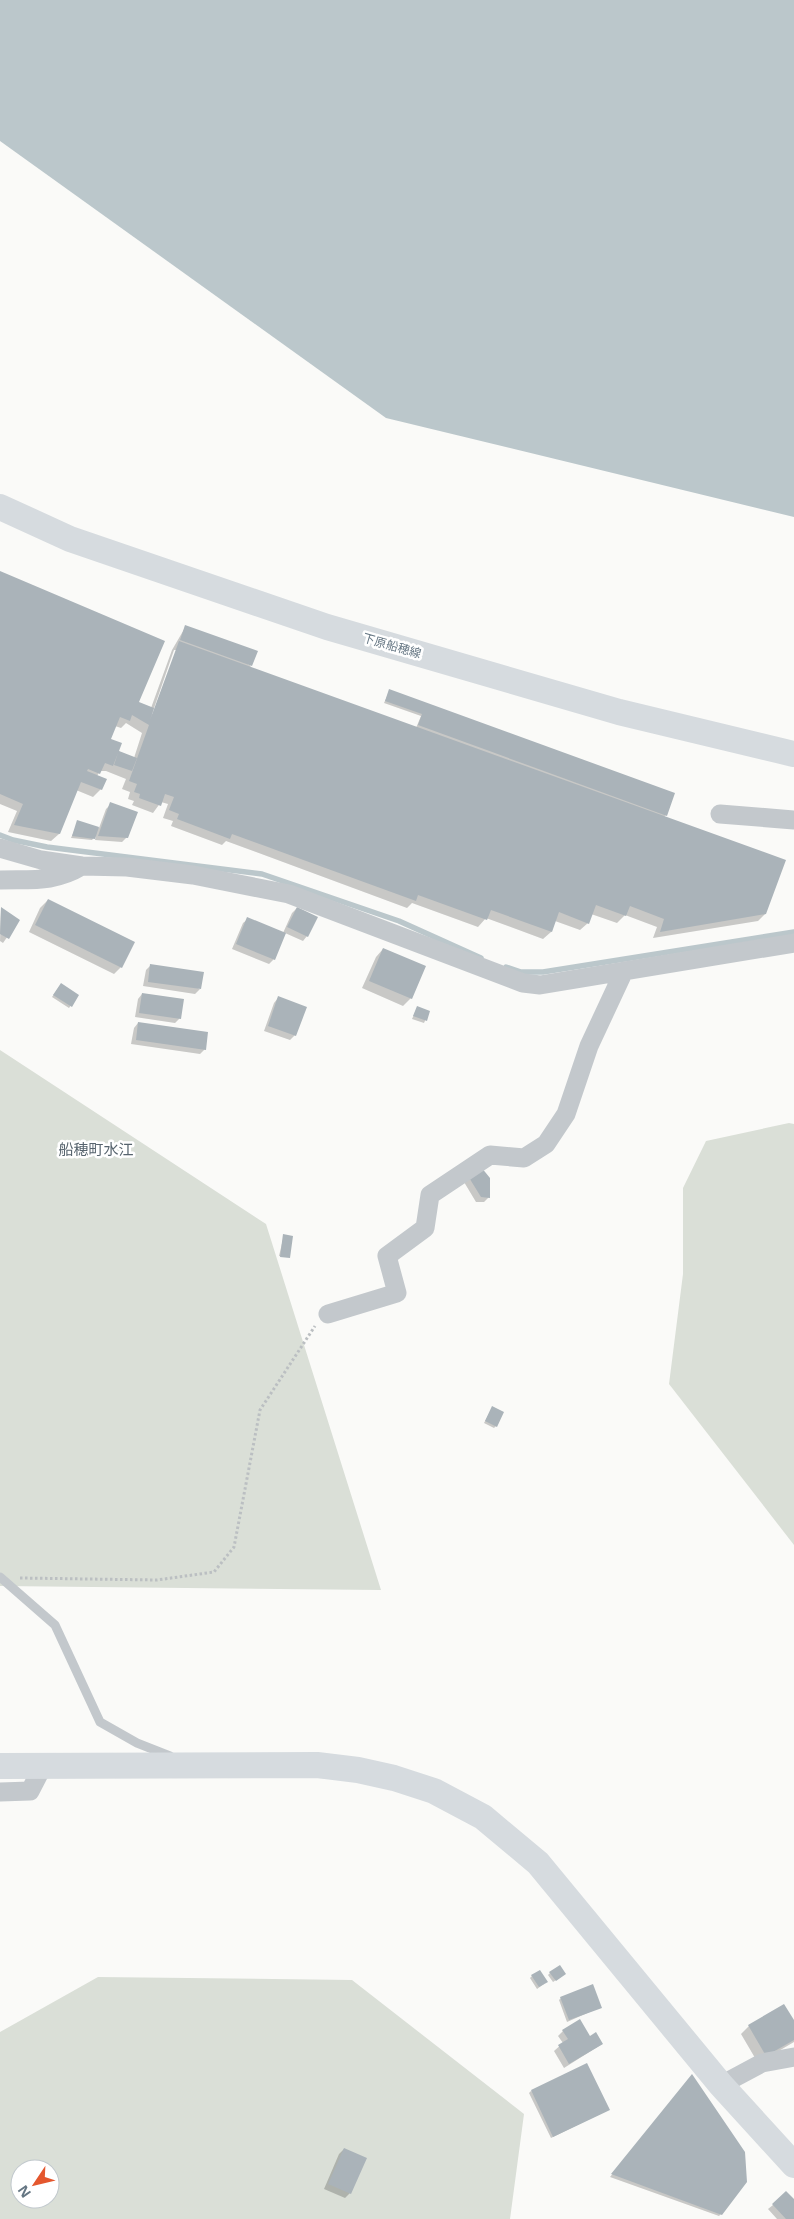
<svg xmlns="http://www.w3.org/2000/svg" width="794" height="2219" viewBox="0 0 794 2219" font-family="'Noto Sans','Noto Sans JP',sans-serif">
  <rect width="100%" height="100%" fill="#fafaf8"/>
  <path fill="#dadfd7" fill-rule="evenodd" d="M0,1050L266,1224L381,1590L0,1586Z
    M789,1123L794,1124V1545L669,1384L683,1274V1188L706,1141Z
    M98,1977L352,1980L524,2114L510,2219H0V2032ZM20,2169H50V2199H20Z"/>
  <path fill="#bbc7cb" d="M0,0H794V517L386,418L0,141Z"/>
  <path fill="#0003" fill-rule="evenodd" d="M0,573L138,703L151,708L172,650L186,626L251,666L249,668L416,728L421,716L384,703L390,690L666,815L664,817L765,914L758,921L653,938L657,927L625,915L617,923L591,914L588,923L580,930L555,921L551,932L543,939L486,918L478,927L412,903L407,908L226,841L222,845L171,826L173,821L163,818L168,804L161,802L153,813L132,805L134,801L128,799L130,792L122,789L126,779L106,771H100L97,776L101,789L93,797L76,790L59,834L51,841L8,832L17,811L0,804ZM174,650H177L154,714H152ZM126,723L142,733L134,758L118,751L110,740L115,726L121,728Z
    M111,804L127,837L122,842L95,840L96,835L92,840L71,838L78,822L99,828L106,809Z
    M48,900L121,967L114,974L29,932L40,908Z
    M297,908L307,936L303,941L285,933L274,959L269,964L232,949L243,923L248,919L283,933L292,913Z
    M1,909L19,920L3,943L0,941Z
    M383,949L424,967L411,998L403,1006L362,988L376,957Z
    M150,966L200,989L195,994L143,986L146,970Z
    M59,987L78,996L69,1008L52,997Z
    M142,994L180,1018L175,1023L135,1017L138,999Z
    M278,998L295,1035L290,1040L264,1031L274,1003Z
    M417,1008L429,1012L424,1023L412,1019Z
    M138,1023L205,1049L200,1054L131,1044L134,1028Z
    M469,1177L489,1197L484,1202H476L464,1182Z
    M284,1235L289,1257L279,1256Z
    M491,1410L496,1426L494,1428L484,1423Z
    M550,1973L562,1976L553,1982L548,1975Z
    M532,1976L544,1984L537,1989L530,1978Z
    M561,1998L601,2007L567,2022L559,2000Z
    M784,2005L794,2022V2042L758,2063L741,2034L749,2026Z
    M563,2031L590,2038L602,2044L564,2068L554,2051L563,2043L558,2036Z
    M692,2076L721,2214L719,2216L610,2177Z
    M531,2091L608,2110L551,2138L529,2093Z
    M344,2149L365,2159L350,2193L345,2198L324,2189L339,2154Z
    M794,2201V2219H777L768,2209L773,2205Z"/>
  <g fill="none" stroke-linecap="round" stroke-linejoin="round">
    <path stroke="#bbc7cb" stroke-width="5.5" d="M0,835L13,840L47,847L262,874L399,921L481,958
      M506,967L521,972H543L794,932"/>
  </g>
  <path fill="#aab3b9" d="M0,571L165,641L139,702L154,708L150,720L179,641L786,860L766,914L660,932L664,919L630,906L626,916L596,905L589,924L559,912L552,932L491,910L487,920L418,895L416,901L232,834L230,839L177,819L179,814L169,810L174,797L165,794L161,806L139,798L140,794L134,792L137,784L129,781L149,725L132,715L130,721L120,717L111,739L122,743L119,751L137,758L132,771L114,765L118,753L113,766L105,763L100,774L88,769L87,771L107,779L102,790L81,782L60,834L14,825L23,804L0,794Z
    M185,625L258,651L252,666L180,640Z
    M389,689L675,793L667,816L418,725L422,714L385,701Z
    M110,802L138,812L128,838L98,836Z
    M77,820L99,827L95,839L72,836Z
    M48,899L135,942L122,968L35,925Z
    M1,907L20,920L9,939L0,934Z
    M297,907L318,917L308,937L287,927Z
    M247,917L286,933L275,960L236,944Z
    M383,948L426,966L412,999L369,981Z
    M150,964L204,972L201,989L148,982Z
    M61,983L79,995L72,1007L53,995Z
    M142,993L184,999L181,1019L139,1013Z
    M278,996L307,1007L296,1036L268,1026Z
    M417,1006L430,1011L427,1021L413,1016Z
    M138,1022L208,1032L206,1050L136,1040Z
    M481,1167L490,1178V1198L481,1197L468,1176Z
    M283,1234L293,1236L290,1258L280,1257Z
    M492,1406L504,1412L497,1427L485,1421Z
    M560,1965L566,1974L556,1981L549,1972Z
    M540,1970L548,1982L539,1987L531,1975Z
    M593,1984L602,2008L569,2020L560,1997Z
    M784,2004L794,2020V2040L766,2056L748,2025Z
    M580,2019L590,2036L596,2032L603,2044L569,2064L558,2045L568,2039L562,2030Z
    M587,2063L610,2110L553,2137L531,2090Z
    M692,2074L745,2152L747,2182L722,2215L611,2174Z
    M344,2148L367,2158L351,2194L328,2184Z
    M786,2191L794,2199V2219H786L772,2204Z"/>
  <g fill="none" stroke-linecap="round" stroke-linejoin="round">
    <path stroke="#bbbfc2" stroke-width="3" stroke-dasharray="2.5 2.5" stroke-linecap="butt" d="M20,1578L157,1580L214,1572L234,1547L260,1410L315,1326"/>
    <path stroke="#c3c8cc" stroke-width="9" d="M0,1577L55,1625L100,1722L137,1743L170,1756"/>
    <path stroke="#c3c8cc" stroke-width="19" d="M720,814L794,820
      M0,848L41,860L82,866L127,867L193,875L289,894L523,983L540,985L794,943
      M0,880C31,879 54,883 82,866
      M328,1314L397,1293L387,1256L425,1228L430,1195L490,1155L524,1158L546,1144L566,1114L589,1046L624,971
      M0,1792L30,1791L43,1766
      M721,2085L762,2063L794,2057"/>
    <path stroke="#d6dbdf" stroke-width="26" d="M0,507L70,539L327,627L619,712L794,754
      M0,1766L317,1765L358,1770L394,1778L434,1791L483,1817L538,1863L721,2085L794,2165"/>
  </g>
  <g text-anchor="middle" stroke-width="5" stroke-linejoin="round" paint-order="stroke">
    <g font-size="12" fill="#657683" stroke="#fff">
      <text transform="translate(392 646) rotate(16)" y="4">下原船穂線</text>
    </g>
    <g font-size="15" fill="#57646e" stroke="#fff">
      <text x="96" y="1155">船穂町水江</text>
    </g>
  </g>
  <g transform="translate(35 2184) rotate(235)"><circle r="24" fill="#ffffff" stroke="#c1c8cd"/>
  <path d="M0-4L9 19L0 12L-9 19Z" fill="#e4572e"/>
  <text y="-8" font-size="14" font-weight="bold" text-anchor="middle" fill="#657683">N</text>
  </g>
</svg>
